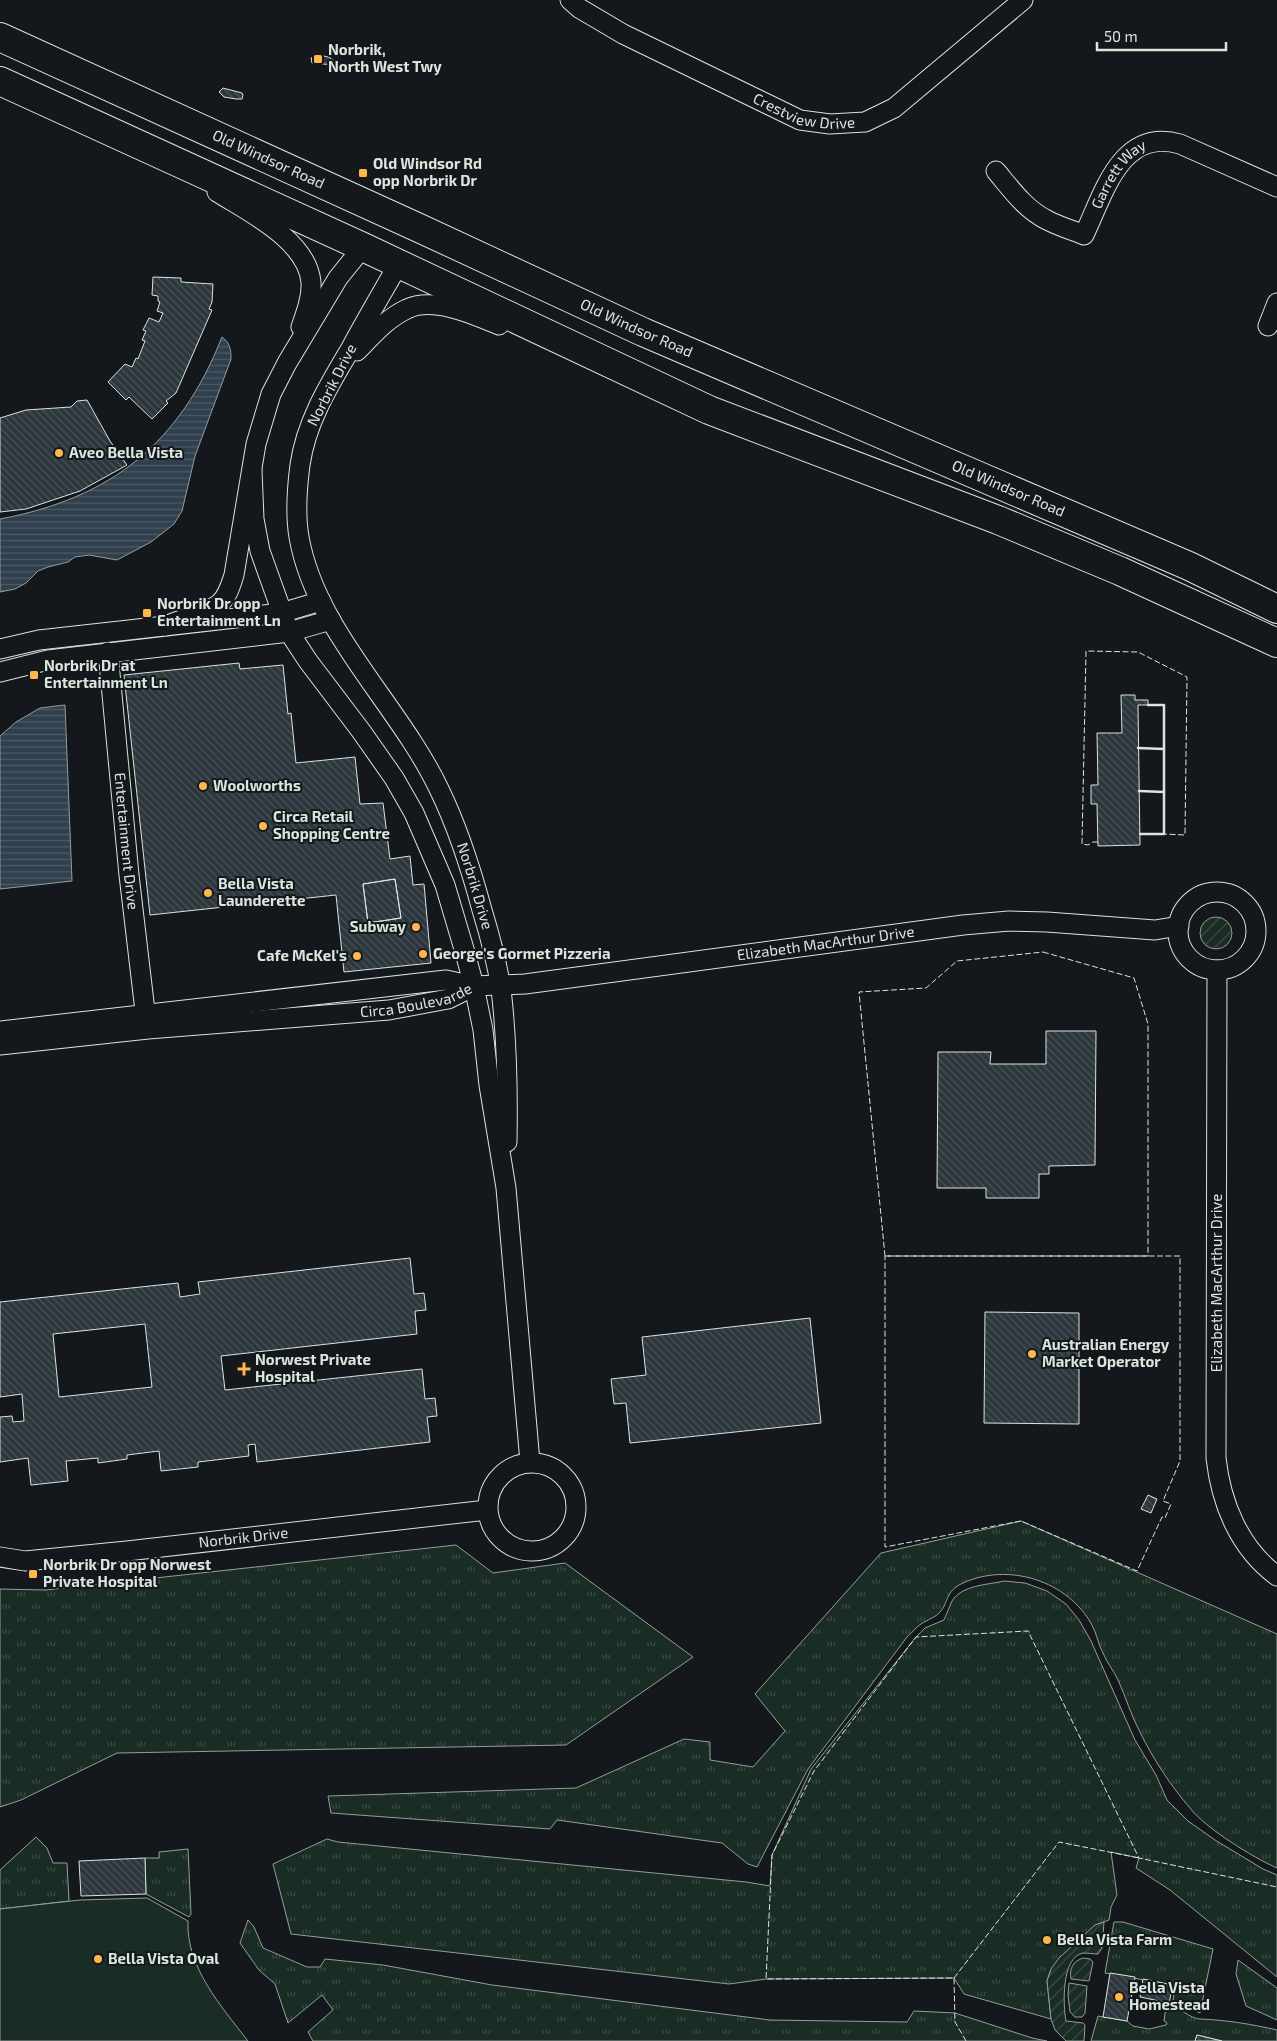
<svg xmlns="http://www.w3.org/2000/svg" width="1277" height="2041" viewBox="0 0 1277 2041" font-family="'Exo 2',sans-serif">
  <defs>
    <pattern id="grass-tufts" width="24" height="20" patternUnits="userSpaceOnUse" patternTransform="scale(1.25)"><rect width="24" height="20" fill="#1a2d24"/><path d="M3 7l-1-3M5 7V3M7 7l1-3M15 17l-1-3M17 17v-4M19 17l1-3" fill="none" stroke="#3b4b43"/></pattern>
    <pattern id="garden-furrows" width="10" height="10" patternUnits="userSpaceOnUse" patternTransform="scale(1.25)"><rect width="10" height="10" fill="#1a2d24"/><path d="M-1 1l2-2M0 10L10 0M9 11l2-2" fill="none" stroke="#3b4b43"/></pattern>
    <pattern id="water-rules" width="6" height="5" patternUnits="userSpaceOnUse" patternTransform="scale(1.25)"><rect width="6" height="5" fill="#2f3f4d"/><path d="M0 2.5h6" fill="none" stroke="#4c5b66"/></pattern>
    <pattern id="building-back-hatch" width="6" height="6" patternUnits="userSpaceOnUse" patternTransform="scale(1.25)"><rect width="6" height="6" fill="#2c363c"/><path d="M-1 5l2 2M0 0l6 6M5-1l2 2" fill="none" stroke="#4a5358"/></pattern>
  </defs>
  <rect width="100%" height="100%" fill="#14181c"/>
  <path fill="url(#grass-tufts)" stroke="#939e99" d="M1021,1521L1277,1634V1868C1254,1858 1205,1828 1190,1808C1171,1786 1153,1759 1140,1732C1131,1716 1126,1697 1118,1680C1114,1671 1107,1663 1103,1653C1098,1644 1097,1634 1092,1625C1068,1581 1009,1562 963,1583C945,1591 949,1602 940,1612C936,1617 927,1620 921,1624C916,1627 912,1633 907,1637L808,1769L757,1867L748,1864L722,1843L557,1820L550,1829L331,1813L328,1796L576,1788L684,1739L710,1742V1760L753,1767L785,1731L755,1694L881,1553Z
    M456,1545L493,1573L565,1563L693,1657L566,1745L117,1753L21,1800L0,1807V1589L46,1590Z
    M1004,1581L1025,1583L1047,1591L1066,1604L1079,1620L1091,1641L1135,1740L1156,1775L1167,1800L1188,1821L1215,1840L1263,1869L1277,1875V1977L1170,1890L1136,1868L1139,1858L1111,1852L1117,1895L1111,1907L1109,1920L1095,1925L1051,1969L1047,1981L1051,2019L964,1994L954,1978L766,1979L729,1984L291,1934L273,1864L327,1839L338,1842L746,1882L770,1886L772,1855L811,1769L916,1637L925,1628L944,1620C947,1614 949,1607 952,1601C962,1585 987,1585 1004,1581Z
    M36,1837L47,1848L53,1863H67L69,1901L0,1909V1870Z
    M188,1849L191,1914L189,1917L146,1894L145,1858H159V1852Z
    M248,1920L254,1927L263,1948L307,1967H320L325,1959L383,1965L492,1985L770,2020L907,2022L914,2011L955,2013L1032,2038L1047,2041H313L308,2032L333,2010L322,1995L288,2023L275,1984L259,1970L240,1943Z
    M1114,1922H1123L1213,1949L1200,2013L1173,2001L1175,1987L1172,1985L1105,1973Z
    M1238,1960L1277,1988V2020L1246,2006L1236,1974Z
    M1169,2003C1178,2007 1191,2019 1200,2019C1226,2020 1251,2024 1277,2030V2041H1222L1197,2035L1195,2041H1091L1098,2016L1127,2021L1133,2026L1149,2029L1166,2025L1167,2023L1164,2021L1166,2005Z"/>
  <path fill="url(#garden-furrows)" stroke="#939e99" d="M1200 933a16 16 0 1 1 32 0a16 16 0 1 1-32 0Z
    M1104,1922L1102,1948L1098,1954C1094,1954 1087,1953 1083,1953C1061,1957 1063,2006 1066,2021L1083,2023L1085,2025L1084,2041H1066L1055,2030L1051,2019L1047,1981L1051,1969L1059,1958L1095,1925Z
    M1083,1958L1090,1959L1093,1962L1089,1981L1071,1979C1069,1969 1073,1961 1083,1958Z
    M1069,1983L1087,1986L1085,2013L1082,2017H1075L1070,2012L1068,1995Z"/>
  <path fill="#1a2d24" stroke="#939e99" d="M147,1898L188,1921C186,1967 221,2006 248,2041H0V1909L80,1900Z"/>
  <path fill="url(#water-rules)" stroke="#939e99" d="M222,337C230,343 231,349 231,359L195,456L182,511L174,524L151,542L117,560L89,555L75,557L68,562L48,567L38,571L26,583L15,589L0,592V519C112,498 180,443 222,337Z
    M65,705L72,881L0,889V736L16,722L40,708Z"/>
  <path fill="url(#building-back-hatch)" stroke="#d8e6dc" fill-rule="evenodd" d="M318,55L329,57L334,61V65L312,63L311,58Z
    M223,88L242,93L243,95L242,99H236L224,97L219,92Z
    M153,277L181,278V282L213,284L212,302L209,309L212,310L176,393L166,401L168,403L152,419L129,397L126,400L108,382L125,364L132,367L136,358L138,359L145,341L142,340L146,331L143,330L149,318L159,322L163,313L157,311L160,302L158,301V296L152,295Z
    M87,400L110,441L127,465L80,491L26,509L0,512V418L26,410L71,407L77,401Z
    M239,663L240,669L283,665L288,714L291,713L296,763L355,757L360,804L383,803L390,859L410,856L413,885L424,884L431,963L344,972L336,895L150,915L124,675ZM395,879L401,918L368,923L363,884Z
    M1121,695H1135V700H1148V705H1138L1140,845L1098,846L1097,804H1091V785H1098L1097,733H1122Z
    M395,879L401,918L368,923L363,884Z
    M1046,1031H1096L1095,1165L1049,1166V1174H1039V1198H986V1188H937L938,1052H991L990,1064H1046Z
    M410,1258L414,1294L424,1293L426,1310L415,1311L417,1334L221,1356L225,1390L422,1369L425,1399L435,1398L437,1416L427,1417L430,1442L257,1462L255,1444L248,1445L249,1456L198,1462V1467L161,1471L159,1451L127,1455V1459L98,1463V1458L66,1461L68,1481L31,1485L28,1458L0,1462V1417L12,1416L13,1422L24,1421L22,1394L0,1397V1302L178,1283L180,1297L200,1294L198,1282ZM145,1324L152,1387L59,1397L53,1334Z
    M985,1312L1079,1313V1424L984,1423Z
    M810,1318L821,1423L630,1443L626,1403L614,1404L611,1379L646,1375L642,1337Z
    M1148,1495L1157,1499L1151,1513L1141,1509Z
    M145,1858L146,1894L81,1896L79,1861Z
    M1110,1973L1135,1977L1127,2021L1103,2017Z
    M1143,1979L1173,1985L1169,2003L1140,1997Z
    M1197,2035L1222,2041H1195Z"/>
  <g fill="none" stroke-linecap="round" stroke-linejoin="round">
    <g stroke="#d8e6dc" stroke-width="21">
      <g id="minor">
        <path id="s1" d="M570,0L579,8L623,34L800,120L830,124L865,122L894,108L1023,0"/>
        <path id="s2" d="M996,171C1011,189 1025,209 1047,220C1058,226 1072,230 1084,235C1104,193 1121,127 1180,144L1277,187"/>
        <path d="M217,192C249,212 307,240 311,282C312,297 306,313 301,327"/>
        <path id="s3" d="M398,265C382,293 366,320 351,348C329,385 306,422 300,465C297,488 295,514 299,537C315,630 399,705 439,789C458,828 471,869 482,910C490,936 497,963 501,989C507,1040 508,1090 507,1142"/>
        <path d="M1268,326L1277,303"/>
        <path d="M357,351C372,336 387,318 407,309C433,296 475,315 499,325"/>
        <path d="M252,470L254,519L260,551L289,632L308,661L361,731L394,778L414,813L445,885L464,949L474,986L483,1030L489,1085L506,1188L530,1462"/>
        <path d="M165,626C179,620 210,612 220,603C228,596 231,584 234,575L256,444L271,394L287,363L338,278L363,247"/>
        <path d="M0,649L39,640L281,613L321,601"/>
        <path id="s4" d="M108,652L129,875L147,1028"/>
        <path d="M0,672L48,660L289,632L331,620"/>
        <circle cx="1217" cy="931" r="39"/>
        <path d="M1217,970L1216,1458C1221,1503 1239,1548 1277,1576"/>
        <path id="s5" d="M0,1031L437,981L446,980L474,986L525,984L963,925L1009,921L1047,922L1155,930L1179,926"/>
        <path id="s6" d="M0,1045L148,1029L389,1010L448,999L474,986"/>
        <circle cx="532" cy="1507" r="44"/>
        <path id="s7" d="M0,1557L25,1561L127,1551L487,1510"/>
      </g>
    </g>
    <g stroke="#d8e6dc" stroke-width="30">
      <g id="highway">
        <path id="s8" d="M0,37L419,228L643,332L1189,566L1277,609"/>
        <path d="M0,81L363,247L709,410L998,520L1120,571L1277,643"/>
      </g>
    </g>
    <use href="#minor" stroke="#14181c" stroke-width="19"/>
    <use href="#highway" stroke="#14181c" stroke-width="28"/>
    <path stroke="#d8e6dc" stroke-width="1" stroke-dasharray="6 2.5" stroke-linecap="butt" d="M1098,842H1093L1088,845L1082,844L1086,651L1138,652L1187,677L1185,835L1164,834
      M1043,952L1134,978L1148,1024V1256H885L859,992L926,988L957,961Z
      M885,1256H1180V1461L1163,1501L1171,1504L1165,1518L1162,1517L1137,1571L1021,1521L885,1547Z
      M954,1978L1059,1842L1139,1858
      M966,2041L955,2022L954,1978L766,1979L772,1855L814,1771L916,1637L1028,1631L1139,1858L1277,1887"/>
    <path stroke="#d8e6dc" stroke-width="2.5" d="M1138,748L1164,749
      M1139,791L1164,792
      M1140,834H1164V705H1148"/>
  </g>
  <g fill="#ffb74d" stroke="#14181c" stroke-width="2">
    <rect x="313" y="54" width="10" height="10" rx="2.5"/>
    <rect x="358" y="168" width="10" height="10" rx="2.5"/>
    <circle cx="59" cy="453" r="5"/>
    <rect x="142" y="608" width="10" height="10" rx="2.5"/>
    <rect x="29" y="670" width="10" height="10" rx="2.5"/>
    <circle cx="203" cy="786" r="5"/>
    <circle cx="263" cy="826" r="5"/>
    <circle cx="208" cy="893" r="5"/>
    <circle cx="416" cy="927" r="5"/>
    <circle cx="423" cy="954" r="5"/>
    <circle cx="357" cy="956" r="5"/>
    <circle cx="1032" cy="1354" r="5"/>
    <path d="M241.5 1361.5h5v5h5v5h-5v5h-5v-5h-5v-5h5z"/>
    <rect x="28" y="1569" width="10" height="10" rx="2.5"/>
    <circle cx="1047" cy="1940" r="5"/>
    <circle cx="98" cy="1959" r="5"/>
    <circle cx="1119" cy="1997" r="5"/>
  </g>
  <g text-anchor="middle" stroke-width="4" stroke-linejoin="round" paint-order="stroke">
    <g font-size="15" font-weight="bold" fill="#d8e6dc" stroke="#14181c" text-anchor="start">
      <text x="328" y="55">Norbrik,<tspan x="328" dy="17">North West Twy</tspan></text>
      <text x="373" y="169">Old Windsor Rd<tspan x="373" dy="17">opp Norbrik Dr</tspan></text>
      <text x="69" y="458">Aveo Bella Vista</text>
      <text x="157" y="609">Norbrik Dr opp<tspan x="157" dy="17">Entertainment Ln</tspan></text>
      <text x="44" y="671">Norbrik Dr at<tspan x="44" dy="17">Entertainment Ln</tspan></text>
      <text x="213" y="791">Woolworths</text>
      <text x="273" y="822">Circa Retail<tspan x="273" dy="17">Shopping Centre</tspan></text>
      <text x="218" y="889">Bella Vista<tspan x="218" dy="17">Launderette</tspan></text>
      <text x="406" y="932" text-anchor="end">Subway</text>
      <text x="433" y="959">George's Gormet Pizzeria</text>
      <text x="347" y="961" text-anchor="end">Cafe McKel's</text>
      <text x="1042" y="1350">Australian Energy<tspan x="1042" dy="17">Market Operator</tspan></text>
      <text x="255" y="1365">Norwest Private<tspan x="255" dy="17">Hospital</tspan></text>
      <text x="43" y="1570">Norbrik Dr opp Norwest<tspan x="43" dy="17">Private Hospital</tspan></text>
      <text x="1057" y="1945">Bella Vista Farm</text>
      <text x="108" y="1964">Bella Vista Oval</text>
      <text x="1129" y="1993">Bella Vista<tspan x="1129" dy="17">Homestead</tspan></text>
    </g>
    <g font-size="15" fill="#d8e6dc" stroke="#14181c">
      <text dy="5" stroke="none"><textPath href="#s1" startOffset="262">Crestview Drive</textPath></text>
      <text dy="5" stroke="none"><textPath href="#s8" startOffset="295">Old Windsor Road</textPath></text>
      <text dy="5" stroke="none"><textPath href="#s2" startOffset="182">Garrett Way</textPath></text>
      <text dy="5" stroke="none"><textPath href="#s8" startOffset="700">Old Windsor Road</textPath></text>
      <text transform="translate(332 385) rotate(-63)" y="5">Norbrik Drive</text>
      <text dy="5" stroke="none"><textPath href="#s8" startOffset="1105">Old Windsor Road</textPath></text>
      <text dy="5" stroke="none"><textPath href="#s4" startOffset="190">Entertainment Drive</textPath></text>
      <text dy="5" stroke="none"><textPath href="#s3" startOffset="690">Norbrik Drive</textPath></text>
      <text dy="5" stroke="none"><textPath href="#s5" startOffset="832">Elizabeth MacArthur Drive</textPath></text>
      <text dy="5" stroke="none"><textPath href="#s6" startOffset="419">Circa Boulevarde</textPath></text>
      <text transform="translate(1217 1283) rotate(-90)" y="5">Elizabeth MacArthur Drive</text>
      <text dy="5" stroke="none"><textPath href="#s7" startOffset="245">Norbrik Drive</textPath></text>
    </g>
  </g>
  <path d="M1097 42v8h129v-8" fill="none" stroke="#d8e6dc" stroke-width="2.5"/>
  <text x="1104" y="42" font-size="15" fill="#d8e6dc" stroke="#14181c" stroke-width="4" paint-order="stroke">50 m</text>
</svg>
